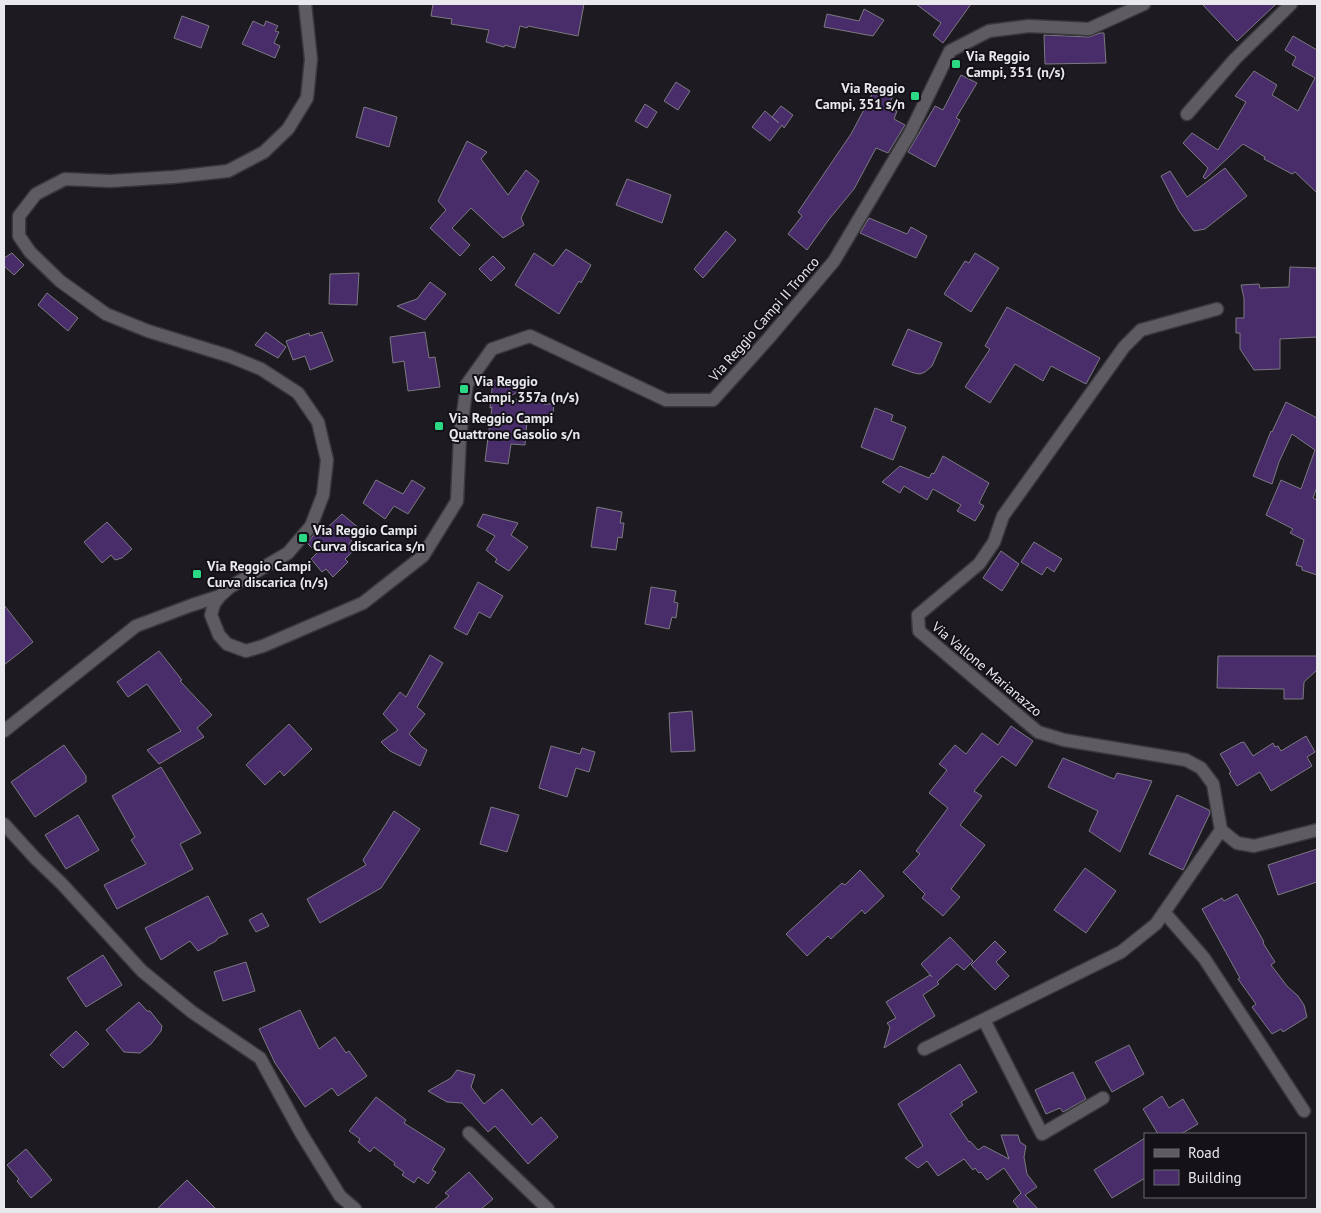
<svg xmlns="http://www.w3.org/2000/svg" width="1321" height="1213" viewBox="0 0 1321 1213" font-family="'PT Sans',sans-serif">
  <rect width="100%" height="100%" fill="#1d1b21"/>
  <path fill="#482d6a" stroke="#7c7981" d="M433,4H584L578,36L528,26L527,28L520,26L515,48L505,45L504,47L486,42L489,30L451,24L452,19L431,16Z
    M916,4H971L943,43L933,35L941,23Z
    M1202,4H1276L1237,41Z
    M864,9L884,20L873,36L824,27L827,14L859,21Z
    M182,16L209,26L201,48L174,38Z
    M253,21L264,26L266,21L278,26L275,31L279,32L274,43L280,46L275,58L242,44Z
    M1100,33H1104L1106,63L1045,64L1044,35L1089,37Z
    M1293,36L1317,50V193L1295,172L1292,174L1264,159L1265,157L1243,144L1205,179L1203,177L1208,168L1183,143L1192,133L1218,150L1246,102L1235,96L1254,71L1277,85L1272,95L1298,111L1315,78L1292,65L1296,57L1285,50Z
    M961,75L977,83L956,118L960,120L935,167L908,152L935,106L943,110Z
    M676,82L690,91L678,110L664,101Z
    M876,87L893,96L887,107L897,111L894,119L905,125L888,153L876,148L854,189L830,218L807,250L788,234L802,216L798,212L851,134Z
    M645,104L657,112L647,128L635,121Z
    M781,106L793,115L784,128L782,125L770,141L752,127L765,111L779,123L772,117Z
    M364,107L397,117L389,147L356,137Z
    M467,141L487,152L481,159L508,195L526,170L539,181L521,218L524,225L503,238L471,208L452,228L470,245L460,256L430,228L446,210L438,201Z
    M1225,168L1247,196L1205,229L1194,231L1179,211L1161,176L1170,171L1187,197Z
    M627,179L671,195L662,223L616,205Z
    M869,218L907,234L911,227L927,236L916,258L860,233Z
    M726,231L736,240L703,278L694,269Z
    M566,249L591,265L581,283L579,281L559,314L515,285L534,253L553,266Z
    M12,253L24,265L14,275L4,266V258Z
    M975,253L999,268L971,312L944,294L965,261L969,263Z
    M493,256L505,268L491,281L479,269Z
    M1290,267L1317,268V337L1280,339V369L1254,370L1240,349V333H1236V318H1244V298L1241,285L1259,284L1260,288L1289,287Z
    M359,273L357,305L329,304L330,274Z
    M430,282L446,294L425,320L397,306L417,299Z
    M47,293L78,318L68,331L38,305Z
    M1007,307L1100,358L1086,384L1051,366L1043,381L1015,364L990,403L965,387L990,349L985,346Z
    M908,329L942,343L932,366L925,372L920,374L914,373L892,365Z
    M266,332L286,347L278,358L255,345Z
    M322,332L333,361L310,370L305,356L293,360L286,341L309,333L310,336Z
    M425,332L429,358L435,357L440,387L408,391L404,361L393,363L390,337Z
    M493,380L532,384L505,399L544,400V404H554L552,421L527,420L525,445L511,444L508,464L485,461L492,407L490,408Z
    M1286,402L1317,418V487L1313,498L1317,500V575L1302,570V567L1296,565L1304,540L1290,533L1293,529L1266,515L1281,480L1301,489L1315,450L1292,434L1279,462L1272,484L1253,476L1271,431L1272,432Z
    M875,408L893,415L891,421L906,427L893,460L861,447Z
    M943,456L989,483L979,503L984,506L975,521L957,511L961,505L933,489L927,500L904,486L900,493L882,482L900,466L929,478L932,473L934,474Z
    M376,480L403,494L412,480L425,488L408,514L394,506L385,519L363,503Z
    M597,507L622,512L620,523H624L622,538L618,537L616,550L591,547Z
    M342,514L360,529L349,544L354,550L345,559L348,562L333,577L326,569L322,572L311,559L317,553L307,543L323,524L327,528Z
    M483,514L518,523L511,535L528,547L509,571L495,562L497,559L486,550L495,536L477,526Z
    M107,522L132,549L122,558L115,560L111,555L102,563L84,542Z
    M1034,542L1062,559L1054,572L1047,567L1042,575L1021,562Z
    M1001,551L1019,564L1002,591L983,578Z
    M478,582L503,596L490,618L479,612L467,635L454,628Z
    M651,587L676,591L674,602L678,603L676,618L672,617L669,629L645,624Z
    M4,605L33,642L4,665Z
    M159,651L182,680L180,681L212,715L197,728L204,737L159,764L147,750L181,731L147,684L128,697L117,682Z
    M430,655L443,663L417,707L425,714L409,734L422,747L427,750L420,766L390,751L381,742L398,730L383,714L400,692L406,697Z
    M1218,656H1317V670L1304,682L1303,699H1284V689L1217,688Z
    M692,711L695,751L671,752L669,713Z
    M289,724L312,749L284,776L280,771L265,785L246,765Z
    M1011,726L1033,741L1016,766L1002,756L974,791L982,796L960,825L985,845L951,889L960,897L943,916L922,898L925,894L903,872L920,854L916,851L948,808L929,793L947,770L939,764L955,745L966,754L982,733L998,745Z
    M1306,736L1315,752L1307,757L1312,766L1271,791L1260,772L1237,786L1229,773L1231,772L1220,754L1242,742V743L1244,742L1253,756L1273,743L1275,747L1278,746L1281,751Z
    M64,745L86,776V782L35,817L11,782Z
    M551,746L580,754L582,748L595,752L589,772L576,768L567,797L539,788Z
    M1063,758L1114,779L1117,773L1152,781L1120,852L1089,831L1098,811L1048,787Z
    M161,767L201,833L180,844L193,869L117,909L104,885L146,864L131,840L135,837L112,796Z
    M1177,795L1209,810L1210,813L1183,870L1149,854Z
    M491,807L519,815L507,852L480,844Z
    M394,811L420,829L381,888L320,923L307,899L366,865L363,860Z
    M78,815L99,850L66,869L45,835Z
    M1317,849V882L1278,895L1268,865Z
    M1085,868L1116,891L1086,933L1054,910Z
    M860,870L884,896L865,914L862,910L831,939L828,936L807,956L786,934L842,883L845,885Z
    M1237,894L1264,942L1263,943L1275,962L1271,965L1287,986L1298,996L1304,1005L1307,1017L1283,1032L1281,1029L1272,1034L1252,1007L1256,1004L1238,979L1240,978L1202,909L1222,898L1224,901Z
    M208,896L228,934L218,938L216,941L198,951L190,941L161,960L145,928Z
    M262,913L269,926L256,932L249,920Z
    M950,937L973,961L964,970L957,964L937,982L939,984L923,995L935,1016L884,1048L890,1027L887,1023L896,1018L886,1002L930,975L932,977L921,964Z
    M995,941L1006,952L996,962L1009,976L995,990L971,965Z
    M103,955L122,985L86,1007L67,978Z
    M246,962L255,991L223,1001L214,972Z
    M139,1002L147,1011H150L162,1026L161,1031L151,1044L140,1053L124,1052L106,1030Z
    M300,1010L319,1049L335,1037L346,1053L349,1051L367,1076L338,1096L332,1088L305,1107L275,1063L259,1029Z
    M76,1031L89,1044L63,1068L50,1055Z
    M1129,1045L1144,1074L1112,1092L1095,1062Z
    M960,1064L977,1092L961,1102L963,1105L950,1114L969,1142L970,1141L978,1150L984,1146L1009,1159L1001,1135H1018L1020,1142L1026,1146L1024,1157L1027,1174L1037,1187L1025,1195L1038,1209H1019L1013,1201L1021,1193L1004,1168L987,1180L981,1172L979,1173L975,1168L973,1170L964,1159L938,1176L927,1161L918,1168L905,1158L923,1146L898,1104Z
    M457,1070L475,1075L471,1087L484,1104L502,1089L532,1125L541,1117L558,1137L528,1164L495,1126L488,1132L462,1103L447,1102L428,1091L451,1078Z
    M1073,1072L1086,1099L1063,1112L1060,1108L1046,1114L1035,1090Z
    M1162,1096L1169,1108L1183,1099L1198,1124L1181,1134H1158L1143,1109Z
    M376,1097L406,1120L404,1123L445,1149L432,1170L436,1172L428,1184L418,1177L414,1183L402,1175L404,1172L394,1165L395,1163L374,1147L370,1152L358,1142L360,1139L349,1131Z
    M1145,1138V1178L1112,1198L1094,1170Z
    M26,1149L52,1180L31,1198L17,1181L19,1179L7,1165Z
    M469,1172L493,1199L481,1209H434L449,1196L445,1193Z
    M187,1180L216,1209H157Z"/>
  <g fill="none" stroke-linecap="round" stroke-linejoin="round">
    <g stroke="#39383c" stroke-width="15">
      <path id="minor" d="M1187,114L1235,59L1291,4
        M1217,309L1141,330L1124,347L1003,516L994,542L979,564L918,615L919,631L1038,732L1064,740L1186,760L1201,768L1213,784L1221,830L1237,843L1254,846L1317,830
        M4,731L136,626L192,605L220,596
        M4,824L35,858L62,884L142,971L192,1012L260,1058L301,1133L340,1196L355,1209
        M1164,912L1204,958L1304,1111
        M984,1020L1042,1134L1103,1098
        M924,1049L1121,952L1156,924L1221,830
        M469,1133L548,1209"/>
    </g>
    <g stroke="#39383c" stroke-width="15">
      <path id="secondary" d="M305,4L311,59L307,98L288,129L264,152L228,171L174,177L110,181L65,179L36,194L19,216V236L30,252L60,281L106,314L148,331L229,356L261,369L298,393L318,422L327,460L323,495L311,526L288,553L230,587L220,596L214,604L211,615L219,635L227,644L246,651L263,646L363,603L423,556L457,501L460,436L467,384L492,349L530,336L666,400H713L768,339L834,261L910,133L950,51L989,31L1029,26L1089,29L1144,4"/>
    </g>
    <use href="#minor" stroke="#5e5b63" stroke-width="12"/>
    <use href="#secondary" stroke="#5e5b63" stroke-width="12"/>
  </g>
  <g fill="#2bd884" stroke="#141218" stroke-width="2">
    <rect x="951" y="59" width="10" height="10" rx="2.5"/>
    <rect x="910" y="91" width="10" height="10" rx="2.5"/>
    <rect x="459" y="384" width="10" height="10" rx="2.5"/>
    <rect x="434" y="421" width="10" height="10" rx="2.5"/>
    <rect x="298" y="533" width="10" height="10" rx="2.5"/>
    <rect x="192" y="569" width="10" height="10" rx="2.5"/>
  </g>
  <g text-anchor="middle" stroke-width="4" stroke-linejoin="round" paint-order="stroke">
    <g font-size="14" font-weight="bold" fill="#e9e8ec" stroke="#141218" text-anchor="start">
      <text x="966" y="61">Via Reggio<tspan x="966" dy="16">Campi, 351 (n/s)</tspan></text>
      <text x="905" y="93" text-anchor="end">Via Reggio<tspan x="905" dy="16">Campi, 351 s/n</tspan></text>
      <text x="474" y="386">Via Reggio<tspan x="474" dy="16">Campi, 357a (n/s)</tspan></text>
      <text x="449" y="423">Via Reggio Campi<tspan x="449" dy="16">Quattrone Gasolio s/n</tspan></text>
      <text x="313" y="535">Via Reggio Campi<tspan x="313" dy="16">Curva discarica s/n</tspan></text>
      <text x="207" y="571">Via Reggio Campi<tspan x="207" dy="16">Curva discarica (n/s)</tspan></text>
    </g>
    <g font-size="14" fill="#e9e8ec" stroke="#141218">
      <text transform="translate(764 319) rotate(-49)" y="5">Via Reggio Campi II Tronco</text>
      <text transform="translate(987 669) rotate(40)" y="5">Via Vallone Marianazzo</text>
    </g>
  </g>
  <rect width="1321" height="1213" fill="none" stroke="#e9e8ec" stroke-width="10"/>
  <rect x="1144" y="1133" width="162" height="65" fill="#141218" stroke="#69686d"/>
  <rect x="1154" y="1149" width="25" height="8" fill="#5e5b63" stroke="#69686d"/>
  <text x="1188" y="1158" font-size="15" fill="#e9e8ec">Road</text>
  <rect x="1154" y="1170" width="25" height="15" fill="#482d6a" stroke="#69686d"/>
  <text x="1188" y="1183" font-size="15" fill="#e9e8ec">Building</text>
</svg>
